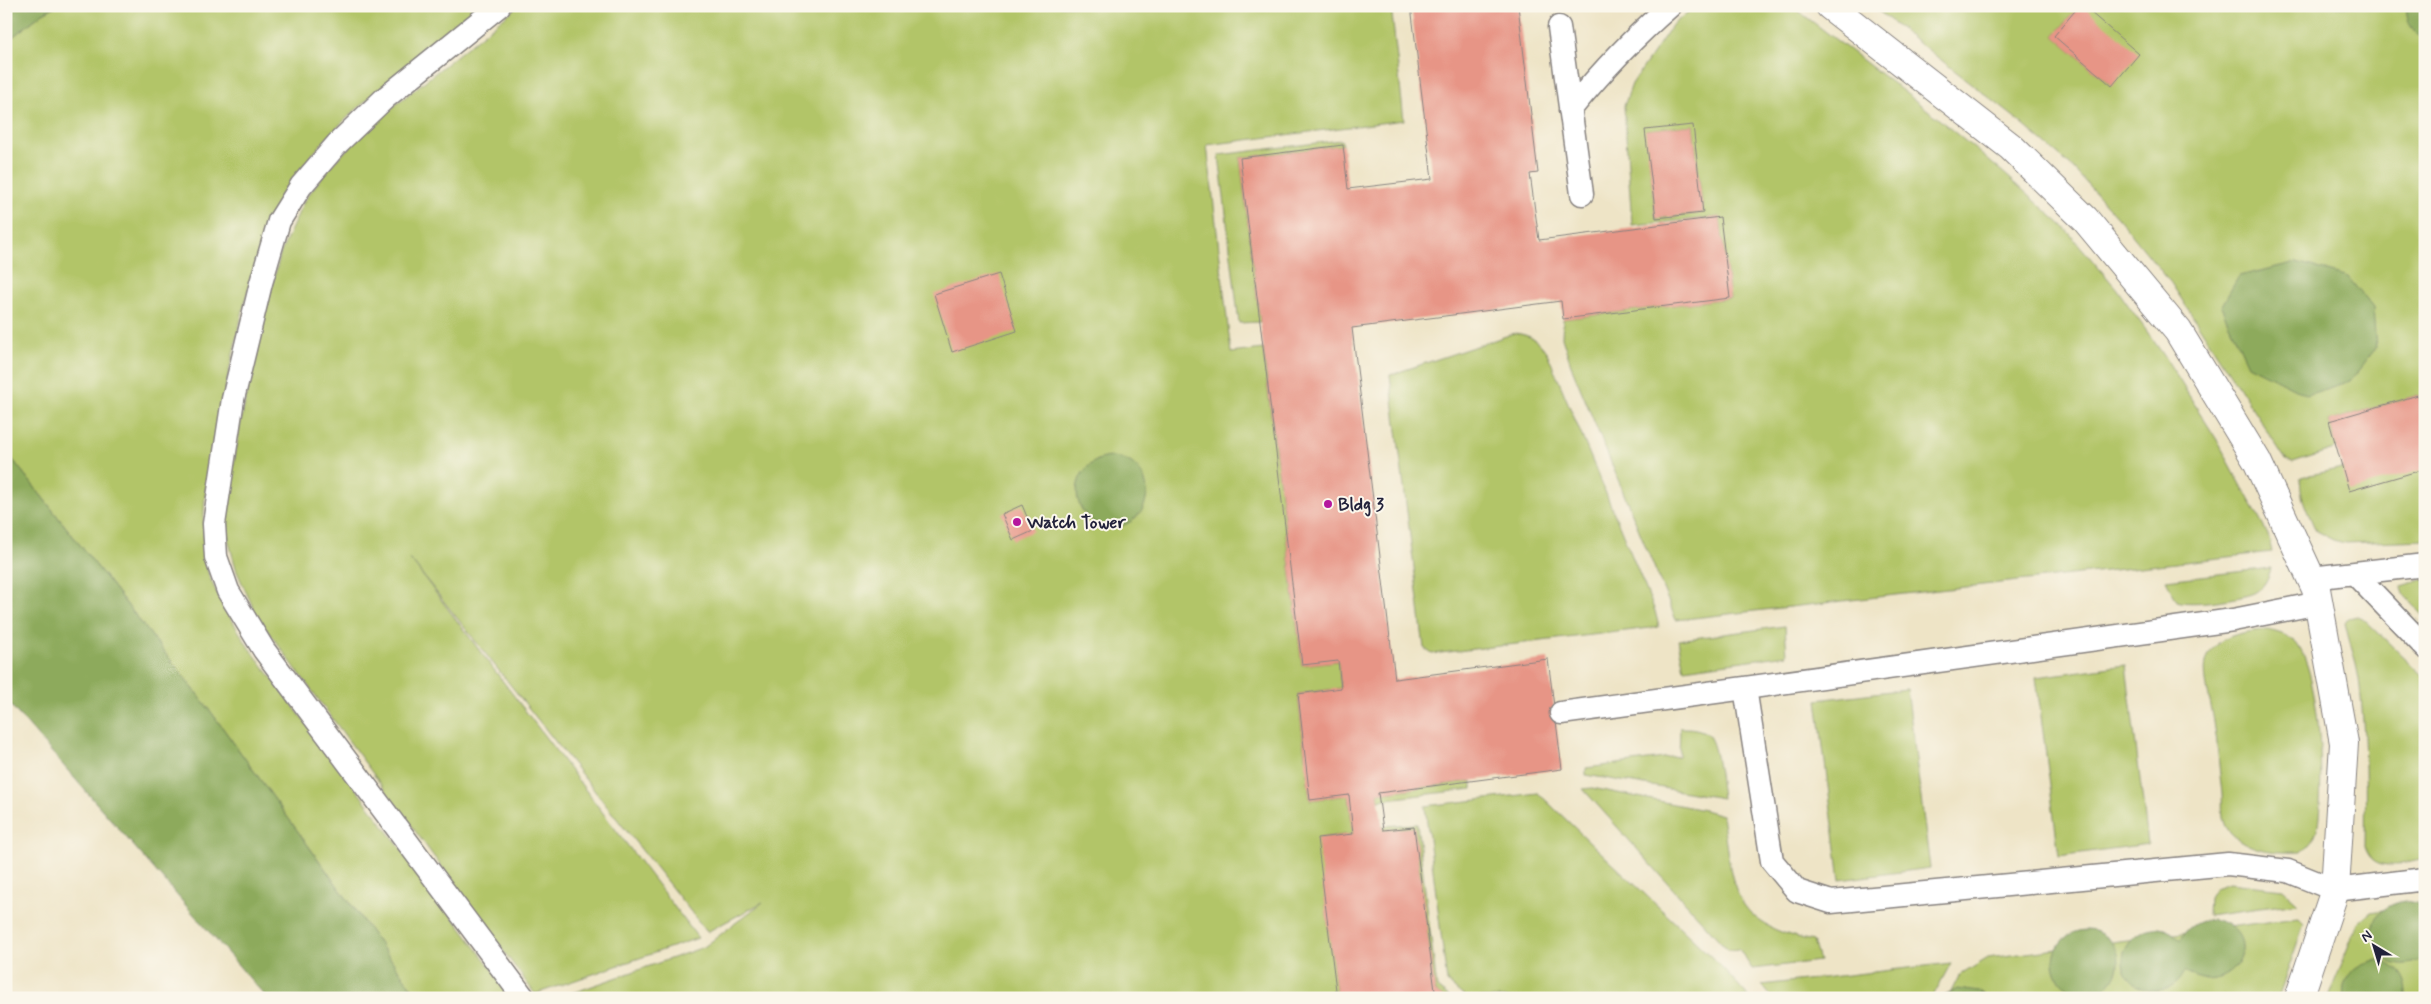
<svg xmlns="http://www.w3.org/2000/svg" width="2431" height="1004" viewBox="0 0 2431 1004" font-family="Mynerve,sans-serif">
  <rect width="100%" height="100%" fill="#fbf7ec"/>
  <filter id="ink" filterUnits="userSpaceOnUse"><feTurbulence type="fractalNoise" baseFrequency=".02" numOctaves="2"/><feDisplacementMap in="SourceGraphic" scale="10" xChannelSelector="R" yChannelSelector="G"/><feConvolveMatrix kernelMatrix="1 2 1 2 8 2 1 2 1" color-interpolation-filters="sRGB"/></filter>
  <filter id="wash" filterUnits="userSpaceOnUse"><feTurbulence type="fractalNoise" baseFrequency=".0096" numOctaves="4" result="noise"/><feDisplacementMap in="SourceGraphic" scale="20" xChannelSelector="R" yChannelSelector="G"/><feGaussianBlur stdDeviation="1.12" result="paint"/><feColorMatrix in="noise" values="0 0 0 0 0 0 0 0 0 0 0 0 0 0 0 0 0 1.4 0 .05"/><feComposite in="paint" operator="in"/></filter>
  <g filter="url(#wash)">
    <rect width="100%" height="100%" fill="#eee4c6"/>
    <path fill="#b2c568" stroke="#6a7452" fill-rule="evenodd" d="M56,6H484C425,54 349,106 303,166C259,223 247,294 231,363C216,430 197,495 206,564C209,585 236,626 247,645L514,998H419L206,705L6,451V42L43,13Z
      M518,6H1391L1404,120L1207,145L1231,353L1263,349L1302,665L1338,661L1341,688L1298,694L1310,800L1349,795L1353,834L1318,838L1337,998H558L704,947L763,902L707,932L410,559L698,938L535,994L257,616L237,572L228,539L225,517L241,420L266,308L281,252L304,201L330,166L383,115Z
      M1593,6H1643L1617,13Z
      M1696,6H1792L1929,111L2005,174L2063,226L2116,288L2163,354L2217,440L2268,535L2272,552L1676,620L1572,368L1562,337L1563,319L1730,298L1720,217L1632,225L1624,106L1632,84L1673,24ZM1693,125L1703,213L1656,219L1646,130Z
      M1872,6H2079L2054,36L2111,85L2083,6H2425V418L2418,395L2329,421L2337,448L2293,462L2286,460L2171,283L2120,220L2069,164L2014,117Z
      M1341,140L1343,145L1240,158L1260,322L1239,323L1219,155Z
      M1515,333C1531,335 1540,341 1548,355L1655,611L1659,627L1432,654L1424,648L1390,375Z
      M2342,468L2425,469V540L2345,543L2333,540L2316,531C2309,514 2298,496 2301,477Z
      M2271,568C2269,577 2264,588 2254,593C2241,599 2190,606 2177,601L2166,580Z
      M2425,579V617L2405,596L2401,586Z
      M2357,616L2364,619L2425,678V859C2403,863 2374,875 2365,847C2366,791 2366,735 2359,679C2356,660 2349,642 2345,623L2349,618Z
      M1785,626L1787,655L1684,669L1678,640Z
      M2269,630C2278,633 2289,635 2296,643C2321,673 2325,791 2317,830C2315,839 2309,845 2302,852C2277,853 2250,852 2231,833C2220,822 2223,808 2222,794C2219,770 2218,746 2214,722C2212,706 2201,674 2207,659C2216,634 2247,631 2269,630Z
      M2126,665L2148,844L2059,856L2036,677Z
      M1907,689L1930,868L1840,880L1817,700Z
      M1680,728C1689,728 1698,728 1706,733C1717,741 1720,784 1722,798L1586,775V768L1679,756Z
      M1472,781V789L1379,800L1378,793Z
      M1592,788L1704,810L1722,815C1733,888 1730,924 1813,941L1819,961L1752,969L1739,949L1728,950L1583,789Z
      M1538,793L1722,967L1750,998H1466L1447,982L1425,806Z
      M1417,824L1437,988L1450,998H1444L1435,991L1414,827L1383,830L1382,826Z
      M2229,883L2283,889L2298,903L2208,915L2209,898L2215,888Z
      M2425,904V998H2328L2358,923L2371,912Z
      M2298,918L2304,924L2278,998H1948L1959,976L1988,958Z
      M1951,963L1932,998H1772L1762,985Z"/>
    <path fill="#8daa5c" stroke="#58664c" d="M6,6H56L43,13L6,42Z
      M2407,6H2425V39C2412,33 2405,20 2407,6Z
      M2297,262L2348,277L2373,308L2376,348L2350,381L2307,395L2248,365L2221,307L2239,276Z
      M6,451L206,705L419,998H267L6,700Z
      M1077 492a35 35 0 1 1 70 0a35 35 0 1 1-70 0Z
      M2406,901L2416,903L2425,908V958C2378,989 2346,909 2406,901Z
      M2212,919C2274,933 2228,1004 2185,971C2181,982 2170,990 2159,991C2149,992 2141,989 2134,983C2101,954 2150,905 2180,940C2188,926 2197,921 2212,919Z
      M2054 962a32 32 0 1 1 64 0a32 32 0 1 1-64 0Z
      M2377,960C2397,964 2408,977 2407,998H2344C2340,976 2358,963 2377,960Z
      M1957,989L1980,992L1988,998H1941Z"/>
    <g id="blocks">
      <path fill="#e79586" d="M1411,6H1518L1538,173L1530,174L1539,240L1720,217L1730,298L1563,319L1561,301L1352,328L1395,679L1548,659L1562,769L1378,793L1383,830L1414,827L1435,991L1444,998H1337L1317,838L1353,834L1349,795L1310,800L1298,694L1341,688L1338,661L1302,665L1240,158L1343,145L1348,189L1432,179Z
        M2079,6H2083L2139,54L2112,86L2054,36Z
        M1693,125L1703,213L1656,218L1645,130Z
        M999,274L1017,331L952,352L934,294Z
        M2418,395L2425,418V469L2349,491L2329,421Z
        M1022,505L1033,531L1013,540L1002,514Z"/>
    </g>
  </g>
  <g filter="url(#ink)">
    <use href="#blocks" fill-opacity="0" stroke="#888380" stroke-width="1"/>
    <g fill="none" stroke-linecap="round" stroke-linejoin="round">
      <g stroke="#888380" stroke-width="25">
        <path id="lane" d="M499,6L385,98L338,143L301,186L279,221L261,283L233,399L214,524L216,557L228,591L264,650L524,998
          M1559,27L1582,194
          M1570,110C1601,72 1633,38 1670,6
          M2354,573L2425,647
          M2311,578L2425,565
          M2319,603L2233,620L1745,688L1772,861L1797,891L1831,902L2228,864L2288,871L2335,890L2425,879
          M1561,713L1745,688"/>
      </g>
      <g stroke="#888380" stroke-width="30">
        <path id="street" d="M1830,6L2011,147L2085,219L2178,331L2257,461L2316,589L2344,743L2335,890L2299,998"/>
      </g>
      <use href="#lane" stroke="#fff" stroke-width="22"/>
      <use href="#street" stroke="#fff" stroke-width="28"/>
    </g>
  </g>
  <g fill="#b5179e" stroke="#fbf7ec" stroke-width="2">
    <circle cx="1328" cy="504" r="5"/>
    <circle cx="1017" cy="522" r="5"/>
  </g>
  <g text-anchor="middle" stroke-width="4" stroke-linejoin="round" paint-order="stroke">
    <g font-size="18" font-weight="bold" fill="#22223b" stroke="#fbf7ec" text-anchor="start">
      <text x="1338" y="510">Bldg 3</text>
      <text x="1027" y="528">Watch Tower</text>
    </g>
  </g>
  <rect width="2431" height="1004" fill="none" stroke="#fbf7ec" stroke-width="25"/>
  <g transform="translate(2374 946) rotate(322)" stroke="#fbf7ec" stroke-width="4" paint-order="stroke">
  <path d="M0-4L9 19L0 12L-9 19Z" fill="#22223b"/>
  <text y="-8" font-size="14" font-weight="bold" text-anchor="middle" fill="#22223b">N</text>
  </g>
</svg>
